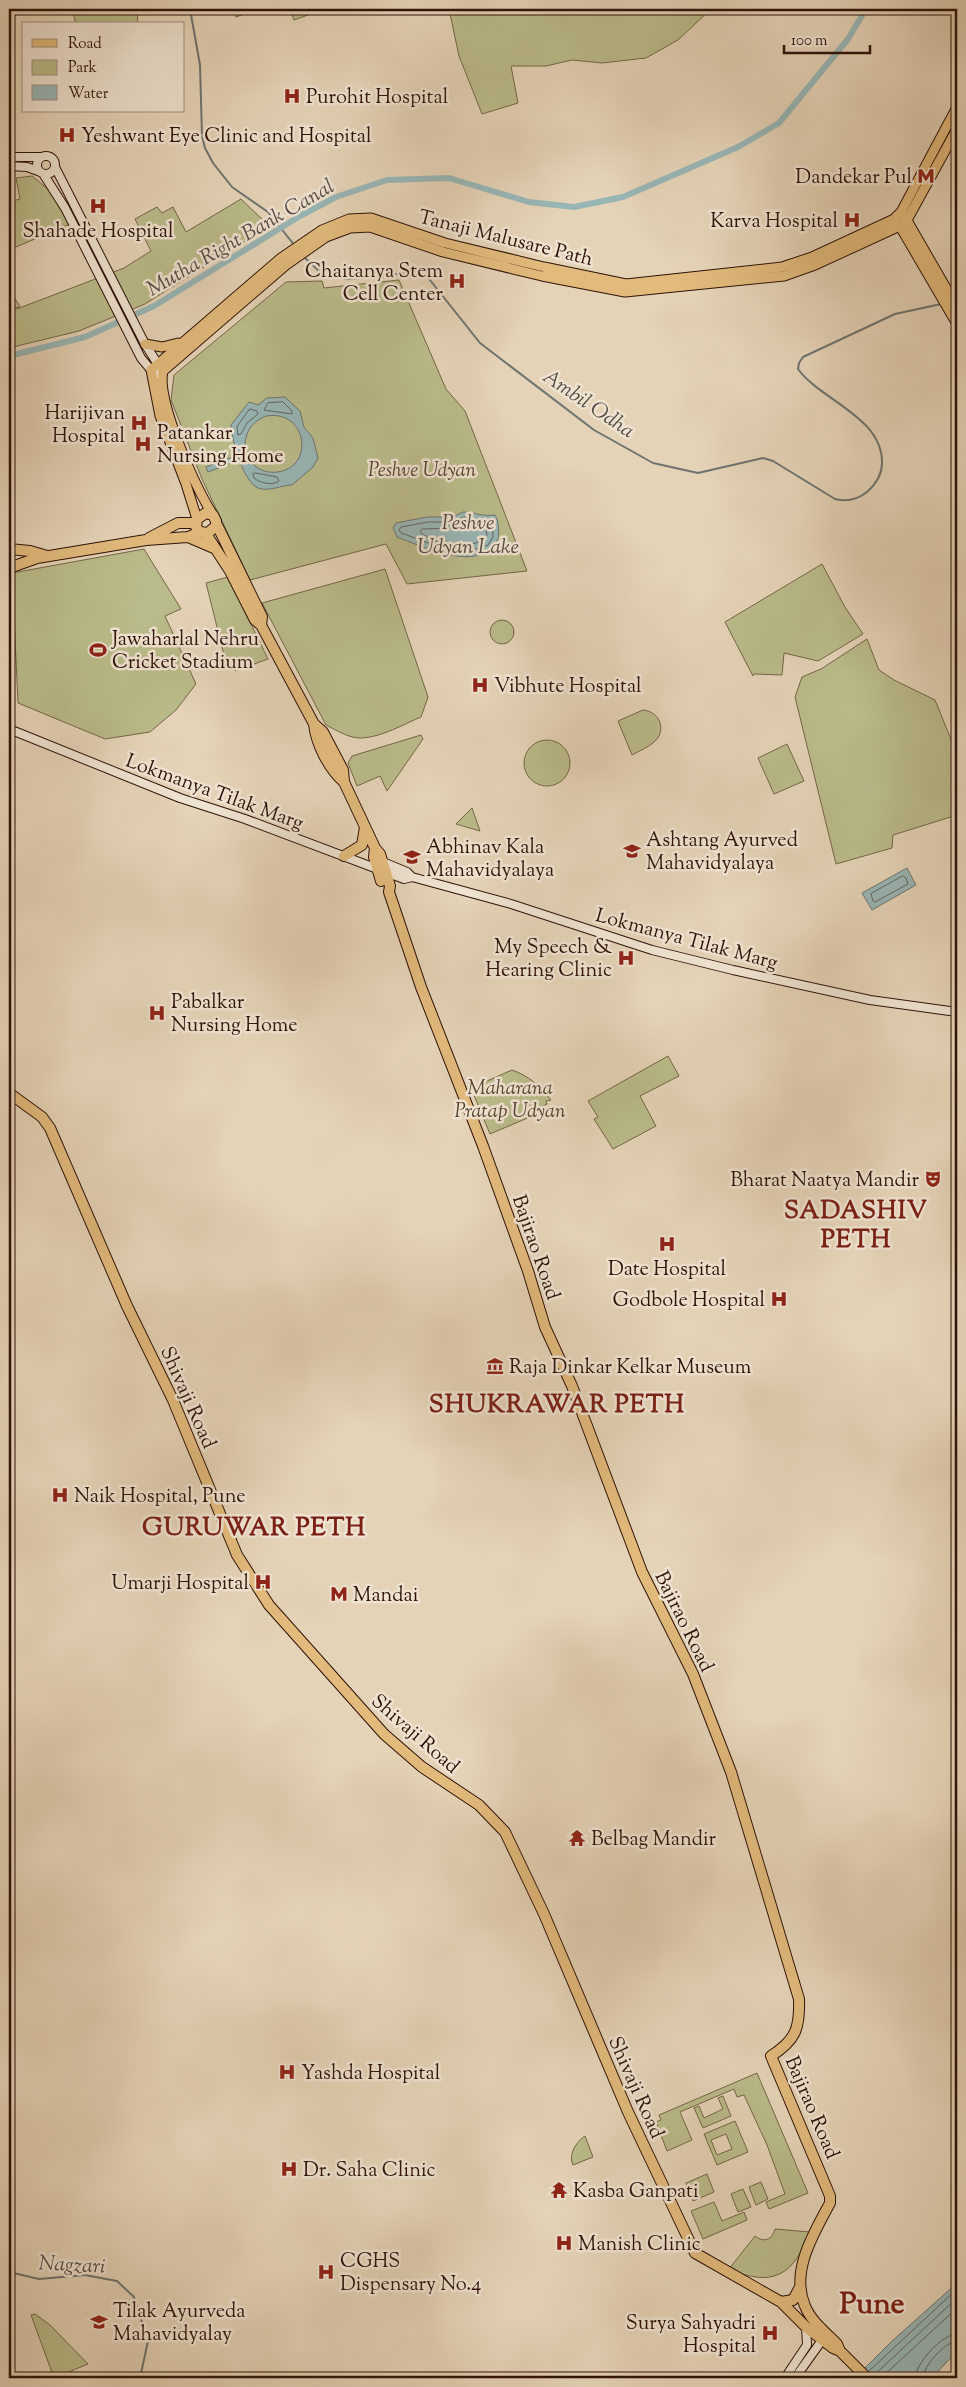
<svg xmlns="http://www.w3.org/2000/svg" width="966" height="2387" viewBox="0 0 966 2387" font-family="'Sorts Mill Goudy',serif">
  <rect width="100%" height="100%" fill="#e5d3b7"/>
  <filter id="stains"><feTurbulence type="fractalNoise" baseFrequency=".004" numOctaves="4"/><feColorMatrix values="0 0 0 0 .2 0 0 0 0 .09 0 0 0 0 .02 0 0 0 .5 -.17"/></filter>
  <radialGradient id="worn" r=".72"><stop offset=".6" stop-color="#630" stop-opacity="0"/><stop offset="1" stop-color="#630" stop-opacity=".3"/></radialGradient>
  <path fill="#babb8a" stroke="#746649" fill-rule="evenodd" d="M72,9H137L138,24H76Z
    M223,9H257L236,17L233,10L224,12Z
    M290,9H325L294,20Z
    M449,9H711L678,40L646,58L602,63L572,60L546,66H511L518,103L482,114L459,56Z
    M32,176L54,194L70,224L9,250V202L20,199L16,178Z
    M241,199L269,226L145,304L79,331L9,348V312L124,268L151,251L135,219L157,207L162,213L173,207L186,232Z
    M399,280L446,389L465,411L527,571L407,584L386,544L250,580L202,479L171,400L174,375L286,282L322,281L324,288Z
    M9,287L10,290L20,307L9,309Z
    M144,549L181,609L165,616L196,684L176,710L150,732L105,739L18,703L12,573Z
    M822,564L845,607L863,634L818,661L784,653L782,675L754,674L753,676L725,622Z
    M385,569L428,697L421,717C404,724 382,737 362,738C350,739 336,730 326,725L262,603Z
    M228,577L268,659L235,671L224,655L206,583Z
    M490 632a12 12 0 1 1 24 0a12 12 0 1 1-24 0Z
    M867,639L879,670L894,680L935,700L957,754V815L893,835L892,848L836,864L795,697L802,677L821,669Z
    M643,710C655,711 665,722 659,736C654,745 641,750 632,755L618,721Z
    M421,735L423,739L387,791L380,776L357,786L348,763L352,756Z
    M524 763a23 23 0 1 1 46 0a23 23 0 1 1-46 0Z
    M787,744L804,781L774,794L758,758Z
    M472,808L480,831L456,824Z
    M668,1056L679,1076L640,1096L656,1126L613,1149L594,1119L598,1117L588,1101Z
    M512,1070C529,1076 539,1085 551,1100L546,1101L547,1104L535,1110L537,1114L490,1134L471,1088Z
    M757,2073L808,2193L769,2209L766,2202L785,2194L767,2145L744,2095L737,2097L734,2089L680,2112L692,2140L667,2151L656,2122L661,2120L659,2115Z
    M723,2096L731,2116L703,2128L694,2108L699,2106L704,2118L723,2109L718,2098Z
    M735,2121L748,2152L717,2165L704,2134ZM726,2134L732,2149L717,2155L711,2140Z
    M585,2136L593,2157L573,2165C568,2155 576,2142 585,2136Z
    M707,2174L714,2192L693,2201L686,2183Z
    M761,2182L768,2199L756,2205L749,2187Z
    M743,2189L751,2207L738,2212L731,2194Z
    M714,2202L722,2221L744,2212L747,2220L703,2239L691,2211Z
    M775,2229L810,2232C794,2275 773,2288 729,2269L755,2236C764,2243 772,2240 775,2229Z
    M35,2314L50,2325L88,2364L54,2378L31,2315Z"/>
  <path fill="#98b6b6" stroke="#6e7470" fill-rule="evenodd" d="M285,397L300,411L304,427L313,438L318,458L313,467L292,485C282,485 269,492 258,488C243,481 232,441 231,425L249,402L258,405L267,398ZM266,416C308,409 315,468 277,472C269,473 261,471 255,466C247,459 243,448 246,438C248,427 256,420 266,416Z
    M232,457L234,462L208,472L206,467Z
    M463,512C474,512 483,517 495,515C499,520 500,535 497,541C478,574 422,546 397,537L393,528L396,523L427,517H453Z
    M907,868L916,885L872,910L862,893Z
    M957,2283V2351L932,2378H855L890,2343Z"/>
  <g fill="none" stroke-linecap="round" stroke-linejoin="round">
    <path stroke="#63645f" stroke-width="1" d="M283,402L292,411V414L264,410L268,403Z
      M250,409L257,411L258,414L247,423L241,434L238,435L237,427Z
      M256,473L277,477L279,481C272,486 260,483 254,478L253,474Z
      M464,517L492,522L493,537L488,545C457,559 431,543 401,533L399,530L401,527L428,522H454Z
      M469,523L486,528L487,535L484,540C465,549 436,546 420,532L422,529L454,528Z
      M903,876L906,878L908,884L875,902L873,901L871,894Z
      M869,2371L957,2289
      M873,2376L957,2298
      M881,2378L957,2308
      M915,2378C916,2363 942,2334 957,2334
      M923,2378C923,2366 945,2342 957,2341"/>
    <path stroke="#6e7470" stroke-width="2" d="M190,9L200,65L202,136L205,148L213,163L232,187L268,212L295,246
      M304,257L319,271L346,279L389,276L410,271L426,275L480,343L594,430L653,463L698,473L763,458L773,461L835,499C847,502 857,500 867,492C876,484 882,475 882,463C883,417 820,400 798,369L799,363L803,357L895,314L941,304
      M9,2272L39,2279L85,2275L117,2281L134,2297L148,2341L140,2378"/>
    <path stroke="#98b6b6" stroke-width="6" d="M9,356L85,337L154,306L300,216L336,197L387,180L449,178L529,202L574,207L623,197L738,147L779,123L848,39L866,9"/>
    <g stroke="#2e1208" stroke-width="10">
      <path id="secondary" d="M37 165a9 9 0 1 1 18 0a9 9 0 1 1-18 0Z
        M9,157H42
        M9,166L27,167L38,171
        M55,167L145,344L161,369
        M44,175L65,208L141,358L151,370L162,378
        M9,729L180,798L245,819L404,879L412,877L511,904L652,950L733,970L870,1000L957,1012
        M383,862L407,872L412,877
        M785,2378L807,2345L806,2327
        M795,2378L825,2336"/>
    </g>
    <g stroke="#2e1208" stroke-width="11">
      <path id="primary" d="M905,217L957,307
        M898,223L957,324
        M145,344L162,347L178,343
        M213,515C196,488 156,401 163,371L286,265L326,237L350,228L370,227L443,252L542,276L625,292L784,276L815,265L900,226L907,220L957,129
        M197,519L186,484L160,416L151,370L281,258L322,230L349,219L371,218L445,243L544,267L626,284L782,267L812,257L894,219L901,212L957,107"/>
    </g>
    <g stroke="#2e1208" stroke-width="12">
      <path id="trunk" d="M216,523L262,617L261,625
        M206,534L230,571L255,620L261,625L314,724L323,732L343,770L344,782L375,848L380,854L390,886L389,892L421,987L483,1146L528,1271L545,1327L572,1386L642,1572L693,1674L731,1772L799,1999C800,2028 796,2040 771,2056L830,2196V2203C814,2233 790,2271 805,2306C811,2321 826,2333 837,2344L840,2351
        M188,537L216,549
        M149,538L178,523H196
        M9,549L30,551L47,556
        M9,568L37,558L146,540L188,537L200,532L208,533L216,526V521L213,515L206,513L197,519L196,527L200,532
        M314,724C316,744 329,769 344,782
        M375,848L374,857L381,881
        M344,856L362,845L365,827
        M9,1093L42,1117L50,1128L127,1306L173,1400L237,1555L269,1605L384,1734L422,1767L479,1805L505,1832L544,1914L628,2112L695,2253L781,2302L806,2327L833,2348L840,2351L867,2378
        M781,2302L793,2300L800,2287"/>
    </g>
    <use href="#secondary" stroke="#eee2d0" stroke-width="8"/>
    <use href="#primary" stroke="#e2ba7c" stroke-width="9"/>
    <use href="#trunk" stroke="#e2ba7c" stroke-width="10"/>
  </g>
  <defs>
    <g id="hospital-bare" transform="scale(1.35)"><path d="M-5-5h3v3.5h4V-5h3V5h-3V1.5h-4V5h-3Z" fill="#8f2418" stroke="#eee2d0" stroke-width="2.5" paint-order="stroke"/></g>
    <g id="metro-bare" transform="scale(1.35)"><path d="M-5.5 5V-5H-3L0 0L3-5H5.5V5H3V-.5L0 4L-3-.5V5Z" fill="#8f2418" stroke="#eee2d0" stroke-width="2.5" paint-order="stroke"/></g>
    <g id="stadium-bare" transform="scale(1.35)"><path d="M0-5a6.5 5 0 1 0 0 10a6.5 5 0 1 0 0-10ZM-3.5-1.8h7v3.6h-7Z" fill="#8f2418" stroke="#eee2d0" stroke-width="2.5" paint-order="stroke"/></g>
    <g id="university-bare" transform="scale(1.35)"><path d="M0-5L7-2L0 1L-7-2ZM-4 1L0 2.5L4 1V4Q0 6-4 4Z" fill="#8f2418" stroke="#eee2d0" stroke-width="2.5" paint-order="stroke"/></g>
    <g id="theatre-bare" transform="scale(1.35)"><path d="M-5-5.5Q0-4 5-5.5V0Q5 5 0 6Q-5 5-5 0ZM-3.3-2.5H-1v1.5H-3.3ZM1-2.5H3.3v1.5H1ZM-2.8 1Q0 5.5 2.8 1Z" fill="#8f2418" stroke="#eee2d0" stroke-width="2.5" paint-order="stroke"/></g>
    <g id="museum-bare" transform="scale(1.35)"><path d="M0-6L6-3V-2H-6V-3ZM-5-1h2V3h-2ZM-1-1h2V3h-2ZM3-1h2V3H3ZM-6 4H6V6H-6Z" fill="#8f2418" stroke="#eee2d0" stroke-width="2.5" paint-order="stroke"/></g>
    <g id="temple-bare" transform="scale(1.35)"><path d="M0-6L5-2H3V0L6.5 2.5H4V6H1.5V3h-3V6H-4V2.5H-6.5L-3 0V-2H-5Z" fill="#8f2418" stroke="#eee2d0" stroke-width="2.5" paint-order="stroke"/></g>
  </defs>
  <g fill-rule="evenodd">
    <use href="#hospital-bare" x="292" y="96"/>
    <use href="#hospital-bare" x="67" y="135"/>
    <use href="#metro-bare" x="926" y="176"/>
    <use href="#hospital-bare" x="98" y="206"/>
    <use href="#hospital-bare" x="852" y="220"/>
    <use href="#hospital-bare" x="457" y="281"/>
    <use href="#hospital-bare" x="139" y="423"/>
    <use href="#hospital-bare" x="143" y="444"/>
    <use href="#stadium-bare" x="98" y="650"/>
    <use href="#hospital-bare" x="480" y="685"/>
    <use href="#university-bare" x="632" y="851"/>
    <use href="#university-bare" x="412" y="857"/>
    <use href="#hospital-bare" x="626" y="958"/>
    <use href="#hospital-bare" x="157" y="1013"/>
    <use href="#theatre-bare" x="933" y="1179"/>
    <use href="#hospital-bare" x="667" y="1244"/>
    <use href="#hospital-bare" x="779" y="1299"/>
    <use href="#museum-bare" x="495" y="1366"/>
    <use href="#hospital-bare" x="60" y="1495"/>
    <use href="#hospital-bare" x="263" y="1582"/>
    <use href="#metro-bare" x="339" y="1594"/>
    <use href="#temple-bare" x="577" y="1838"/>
    <use href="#hospital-bare" x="287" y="2072"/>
    <use href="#hospital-bare" x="289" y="2169"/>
    <use href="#temple-bare" x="559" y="2190"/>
    <use href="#hospital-bare" x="564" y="2243"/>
    <use href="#hospital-bare" x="326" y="2272"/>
    <use href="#university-bare" x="99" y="2322"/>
    <use href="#hospital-bare" x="770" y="2333"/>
  </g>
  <g text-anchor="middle" stroke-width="5" stroke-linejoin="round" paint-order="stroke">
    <g font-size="20" fill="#2e1208" stroke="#eee2d0" text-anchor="start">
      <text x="306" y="103">Purohit Hospital</text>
      <text x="81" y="142">Yeshwant Eye Clinic and Hospital</text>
      <text x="912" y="183" text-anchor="end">Dandekar Pul</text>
      <text x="838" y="227" text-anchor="end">Karva Hospital</text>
      <text x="98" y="237" text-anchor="middle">Shahade Hospital</text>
      <text x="443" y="277" text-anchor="end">Chaitanya Stem<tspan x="443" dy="23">Cell Center</tspan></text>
      <text x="125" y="419" text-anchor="end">Harijivan<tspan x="125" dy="23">Hospital</tspan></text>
      <text x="157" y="439">Patankar<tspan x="157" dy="23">Nursing Home</tspan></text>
      <text x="112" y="645">Jawaharlal Nehru<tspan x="112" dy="23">Cricket Stadium</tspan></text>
      <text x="494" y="692">Vibhute Hospital</text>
      <text x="646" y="846">Ashtang Ayurved<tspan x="646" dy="23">Mahavidyalaya</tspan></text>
      <text x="426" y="853">Abhinav Kala<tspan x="426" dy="23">Mahavidyalaya</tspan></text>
      <text x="612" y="953" text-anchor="end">My Speech &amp;<tspan x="612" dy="23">Hearing Clinic</tspan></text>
      <text x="171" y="1008">Pabalkar<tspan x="171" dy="23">Nursing Home</tspan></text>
      <text x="919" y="1186" text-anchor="end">Bharat Naatya Mandir</text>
      <text x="667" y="1275" text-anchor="middle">Date Hospital</text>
      <text x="765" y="1306" text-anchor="end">Godbole Hospital</text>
      <text x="509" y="1373">Raja Dinkar Kelkar Museum</text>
      <text x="74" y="1502">Naik Hospital, Pune</text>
      <text x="249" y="1589" text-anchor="end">Umarji Hospital</text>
      <text x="353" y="1601">Mandai</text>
      <text x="591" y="1845">Belbag Mandir</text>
      <text x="301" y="2079">Yashda Hospital</text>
      <text x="303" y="2176">Dr. Saha Clinic</text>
      <text x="573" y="2197">Kasba Ganpati</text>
      <text x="578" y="2250">Manish Clinic</text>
      <text x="340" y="2267">CGHS<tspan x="340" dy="23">Dispensary No.4</tspan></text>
      <text x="113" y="2317">Tilak Ayurveda<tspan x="113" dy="23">Mahavidyalay</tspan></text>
      <text x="756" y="2329" text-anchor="end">Surya Sahyadri<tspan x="756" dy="23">Hospital</tspan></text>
    </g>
    <g font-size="20" fill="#2e1208" stroke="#eee2d0">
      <text transform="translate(506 237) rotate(14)" y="7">Tanaji Malusare Path</text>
      <text transform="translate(215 791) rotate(20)" y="7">Lokmanya Tilak Marg</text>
      <text transform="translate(687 938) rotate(15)" y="7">Lokmanya Tilak Marg</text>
      <text transform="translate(537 1247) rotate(71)" y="7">Bajirao Road</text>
      <text transform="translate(189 1397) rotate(66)" y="7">Shivaji Road</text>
      <text transform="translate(685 1621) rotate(64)" y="7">Bajirao Road</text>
      <text transform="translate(416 1733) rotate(41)" y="7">Shivaji Road</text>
      <text transform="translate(637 2087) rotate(66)" y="7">Shivaji Road</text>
      <text transform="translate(813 2107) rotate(67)" y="7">Bajirao Road</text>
    </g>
    <g font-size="20" font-style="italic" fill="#58452f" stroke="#eee2d0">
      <text x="422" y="476">Peshve Udyan</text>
      <text x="510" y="1094">Maharana<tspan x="510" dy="23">Pratap Udyan</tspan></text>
    </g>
    <g font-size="21" font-style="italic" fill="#534b45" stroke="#eee2d0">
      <text transform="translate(240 237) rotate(-30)" y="7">Mutha Right Bank Canal</text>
      <text transform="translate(589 403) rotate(34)" y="7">Ambil Odha</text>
      <text x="468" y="529">Peshve<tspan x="468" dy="24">Udyan Lake</tspan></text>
      <text transform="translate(72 2264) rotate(3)" y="7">Nagzari</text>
    </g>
    <g font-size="25" font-weight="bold" letter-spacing="1" fill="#7a1f14" stroke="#eee2d0">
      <text x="856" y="1218">SADASHIV<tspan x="856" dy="29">PETH</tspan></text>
      <text x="557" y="1412">SHUKRAWAR PETH</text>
      <text x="254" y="1535">GURUWAR PETH</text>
    </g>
    <g font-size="30" font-weight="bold" fill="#7a1f14" stroke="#eee2d0">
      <text x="872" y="2313">Pune</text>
    </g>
  </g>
  <rect width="966" height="2387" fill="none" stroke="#e5d3b7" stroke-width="30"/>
  <rect x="10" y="10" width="946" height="2367" fill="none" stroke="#2e1208" stroke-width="2.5"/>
  <rect x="15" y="15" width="936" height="2357" fill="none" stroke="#2e1208"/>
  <rect x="22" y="22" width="162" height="90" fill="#eee2d0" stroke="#a18f80"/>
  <rect x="32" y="39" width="25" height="8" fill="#e2ba7c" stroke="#a18f80"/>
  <text x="68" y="48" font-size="15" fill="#2e1208">Road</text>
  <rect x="32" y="60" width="25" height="15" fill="#babb8a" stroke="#a18f80"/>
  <text x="68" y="72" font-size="15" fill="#2e1208">Park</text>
  <rect x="32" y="85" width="25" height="15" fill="#98b6b6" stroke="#a18f80"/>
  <text x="68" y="98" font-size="15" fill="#2e1208">Water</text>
  <path d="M784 45v8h86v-8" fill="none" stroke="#2e1208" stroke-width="2.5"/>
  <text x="791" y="45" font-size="15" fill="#2e1208" stroke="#eee2d0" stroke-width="4" paint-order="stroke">100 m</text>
  <rect width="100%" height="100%" filter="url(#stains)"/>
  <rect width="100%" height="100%" fill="url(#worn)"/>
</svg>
